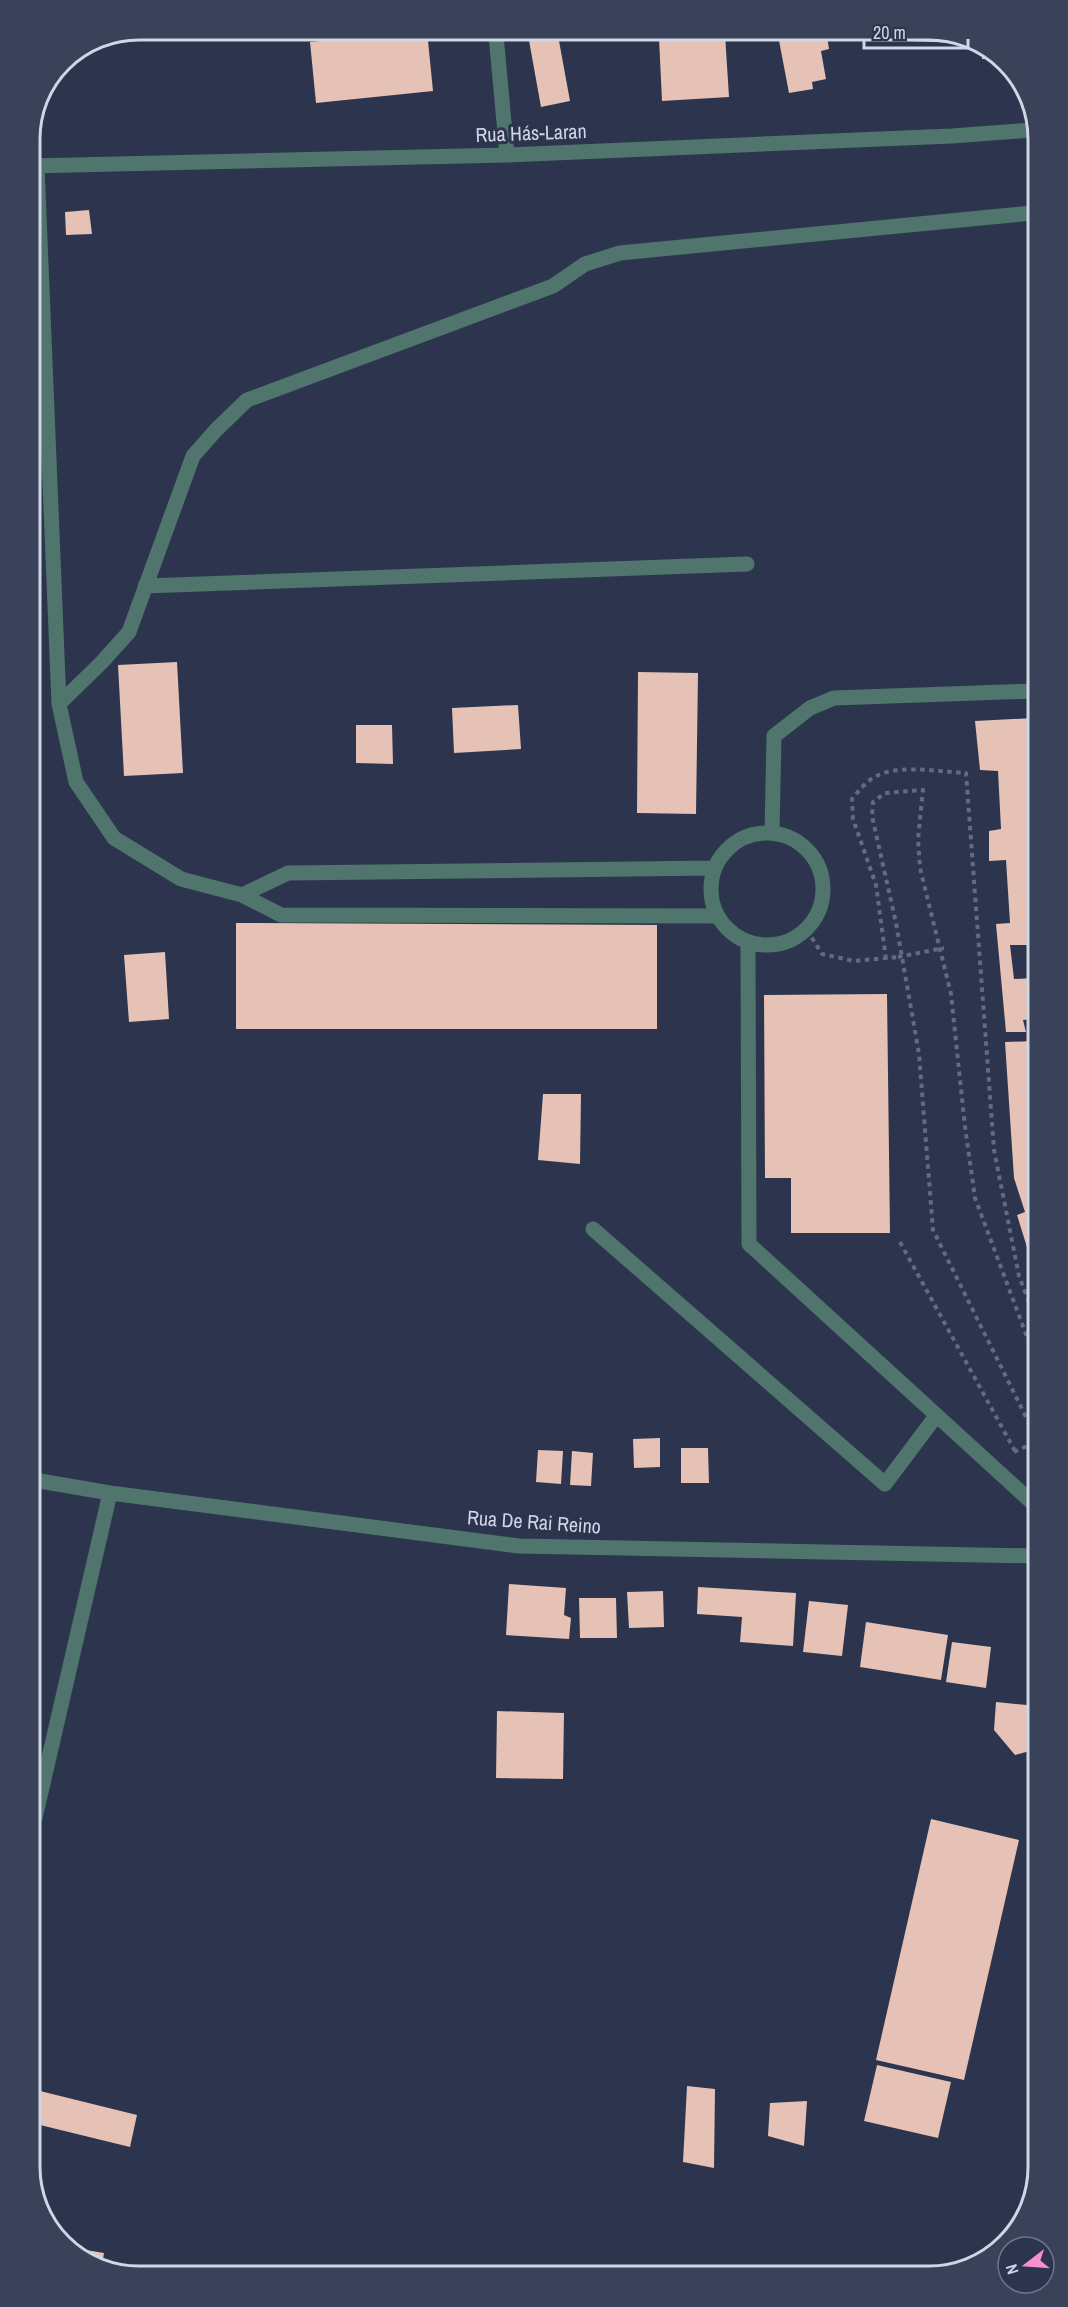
<svg xmlns="http://www.w3.org/2000/svg" width="1068" height="2307" viewBox="0 0 1068 2307" font-family="'Archivo Narrow',sans-serif">
  <rect width="100%" height="100%" fill="#2c354d"/>
  <path fill="#e5c2b5" d="M557,30L570,101L541,107L528,35Z
    M777,30H826L829,49L821,51L826,79L812,82L813,89L789,93Z
    M854,30H936L960,39V43L854,39Z
    M427,31L433,91L316,103L310,42Z
    M725,34L729,97L662,101L659,38Z
    M982,47L995,52L1000,59H982Z
    M89,210L92,234L66,235L65,212Z
    M177,662L183,773L124,776L118,665Z
    M638,672L698,673L696,814L637,813Z
    M518,705L521,749L454,753L452,708Z
    M1034,718V945H1010L1014,979L1035,978V1019L1023,1020L1026,1032H1006L996,924L1010,923L1006,860L989,861V831L1001,829L998,771L980,770L975,721Z
    M356,725H392L393,764L356,763Z
    M236,923L657,925V1029H236Z
    M165,952L169,1019L129,1022L124,955Z
    M887,994L890,1233H791V1178H765L764,995Z
    M1035,1041L1034,1170L1035,1273L1017,1215L1025,1212L1014,1178L1005,1042Z
    M543,1094H581L580,1164L538,1160Z
    M660,1438V1467L634,1468L633,1439Z
    M681,1448H708L709,1483H681Z
    M538,1450L563,1451L561,1484L536,1482Z
    M572,1451L593,1453L591,1486L570,1485Z
    M509,1584L566,1588L564,1615L571,1618L569,1639L506,1635Z
    M698,1587L796,1593L793,1646L740,1642L742,1617L697,1614Z
    M663,1591L664,1627L629,1628L627,1592Z
    M579,1598H616L617,1638H580Z
    M809,1601L848,1605L842,1656L803,1652Z
    M866,1622L948,1635L941,1680L860,1667Z
    M952,1642L991,1647L986,1688L946,1682Z
    M996,1702L1037,1706V1749L1015,1755L994,1730Z
    M497,1711L564,1713L563,1779L496,1778Z
    M931,1819L1019,1840L964,2080L876,2060Z
    M877,2065L951,2082L938,2138L864,2121Z
    M687,2086L715,2089L714,2168L683,2162Z
    M36,2090L137,2115L130,2147L36,2124Z
    M807,2101L804,2146L768,2136L770,2103Z
    M68,2247L104,2253L102,2266L73,2255Z"/>
  <g fill="none" stroke-linecap="round" stroke-linejoin="round">
    <path stroke="#636b80" stroke-width="4" stroke-dasharray="4.5 4.5" stroke-linecap="butt" d="M807,930L822,954L854,961L898,957
      M886,959L876,885L853,819L852,799C860,789 869,778 881,774C904,765 942,772 966,773L994,1150L1019,1276L1036,1320
      M900,1242L1015,1451
      M1036,1361L975,1198L965,1127L951,994L920,868L918,839L923,790L885,793L873,802L872,816L896,923L919,1054L933,1230L1026,1417L1036,1413
      M1014,1452L1036,1442"/>
    <path stroke="#4f756c" stroke-width="15" d="M493,30L496,35L507,155
      M30,166L507,155L952,136L1032,130
      M37,166L59,704L76,782L114,838L181,879L242,895
      M145,586L747,564
      M59,704L102,662L129,632L193,456L216,430L247,400L553,286L585,264L620,253L1032,213
      M772,832L774,736L810,708L834,698L1034,691
      M711 889a56 56 0 1 1 112 0a56 56 0 1 1-112 0Z
      M714,868L288,873L242,895L281,915L717,916
      M748,942L749,1244L1036,1506
      M593,1229L885,1484L936,1416
      M34,1480L110,1493L519,1546L1036,1556
      M35,1818L110,1493"/>
    <path stroke="#636b80" stroke-width="4" stroke-dasharray="4.5 4.5" stroke-linecap="butt" d="M898,957L944,948"/>
  </g>
  <g text-anchor="middle" stroke-width="6" stroke-linejoin="round" paint-order="stroke">
    <g font-size="20" fill="#cfd6e5" stroke="#2c354d">
      <text transform="translate(531 133) rotate(-2)" y="7">Rua Hás-Laran</text>
      <text transform="translate(534 1522) rotate(4)" y="7">Rua De Rai Reino</text>
    </g>
  </g>
  <path d="M0 0H1068V2307H0ZM139 40H929A99 99 0 0 1 1028 139V2167A99 99 0 0 1 929 2266H139A99 99 0 0 1 40 2167V139A99 99 0 0 1 139 40Z" fill="#394259" fill-rule="evenodd"/>
  <path fill="none" stroke="#cfd6e5" stroke-width="3" d="M139 40H929A99 99 0 0 1 1028 139V2167A99 99 0 0 1 929 2266H139A99 99 0 0 1 40 2167V139A99 99 0 0 1 139 40Z"/>
  <g transform="translate(1026 2265) rotate(253)"><circle r="28" fill="#2c354d" stroke="#6d758a" stroke-width="1.5"/>
  <path d="M0-4.5L10 22L0 15L-10 22Z" fill="#f690d0"/>
  <text y="-9" font-size="16" font-weight="bold" text-anchor="middle" fill="#cfd6e5">N</text>
  </g>
  <path d="M864 39v9h104v-9" fill="none" stroke="#cfd6e5" stroke-width="3"/>
  <text x="873" y="39" font-size="18" fill="#cfd6e5" stroke="#2c354d" stroke-width="4.5" paint-order="stroke">20 m</text>
</svg>
